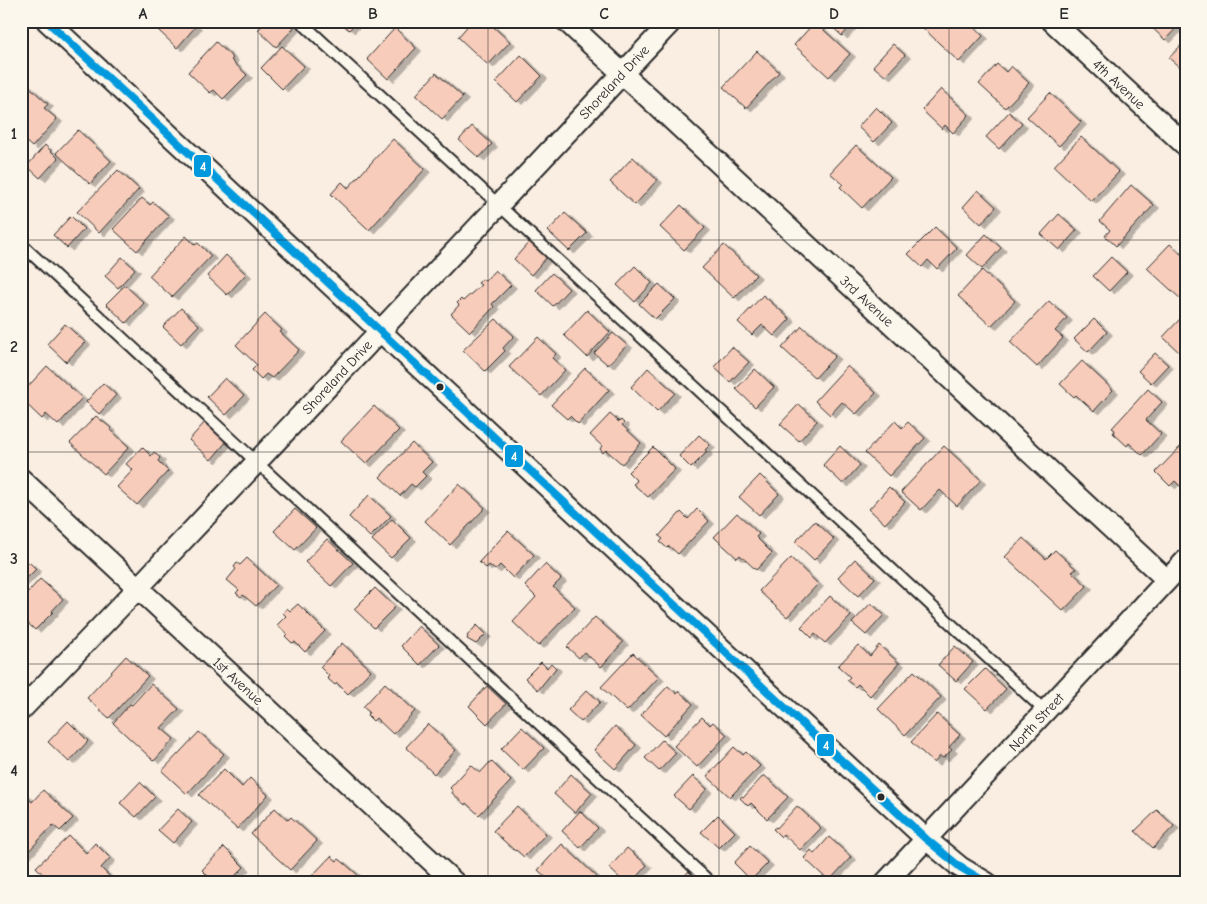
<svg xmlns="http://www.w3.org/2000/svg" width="1207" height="904" viewBox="0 0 1207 904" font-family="'Comic Neue',sans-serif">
  <defs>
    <filter id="shadow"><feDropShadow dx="5.5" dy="3" stdDeviation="0" flood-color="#0004"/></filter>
  </defs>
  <rect width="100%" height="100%" fill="#faeee2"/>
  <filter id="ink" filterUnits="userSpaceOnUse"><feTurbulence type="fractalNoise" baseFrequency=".02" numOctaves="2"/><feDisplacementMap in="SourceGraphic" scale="10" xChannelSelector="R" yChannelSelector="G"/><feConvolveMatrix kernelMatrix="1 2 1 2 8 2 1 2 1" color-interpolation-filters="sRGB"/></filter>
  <g filter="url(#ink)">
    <path fill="#f8ccba" stroke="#2b2b2b" filter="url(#shadow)" d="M165,21H195L193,23L196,26L177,48L158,30Z
      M267,21H287L294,28L276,47L258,30Z
      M339,21H358L349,30Z
      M472,21H487L510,42L488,65L458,37Z
      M826,21H855L842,36Z
      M927,21H967L983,36L959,62L922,27Z
      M1145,21H1183L1165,40Z
      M815,22L850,54L829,77L794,45Z
      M395,28L416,48L388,79L367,59Z
      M1186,40V71L1185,72L1169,58Z
      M216,42L233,58L231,60L247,75L223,99L214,90L210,93L188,72Z
      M893,44L905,55L885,76L873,66Z
      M282,46L304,66L282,89L261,68Z
      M757,51L779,72L746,108L723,87Z
      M521,55L542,76L517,102L496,82Z
      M997,64L1006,72L1011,66L1029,83L1005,108L979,84Z
      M436,73L463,97L442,119L416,95Z
      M23,81L48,104L44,108L57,119L32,147L21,137V84Z
      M941,89L969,115L953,133L945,125L942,129L922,110Z
      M1050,93L1081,122L1059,146L1027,117Z
      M876,107L892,123L874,142L858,127Z
      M1009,112L1022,124L999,149L986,137Z
      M472,126L492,144L479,158L459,140Z
      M78,130L111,161L90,184L56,153Z
      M1081,137L1119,172L1091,201L1054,166Z
      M393,139L425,169L369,230L331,194L342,182L348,188Z
      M45,145L58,158L40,178L27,166Z
      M856,145L891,177L862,208L840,187L843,184L830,173Z
      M633,157L657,180L635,205L610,182Z
      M118,170L139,189L99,233L77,212Z
      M1131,185L1154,205L1116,246L1105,236L1110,230L1100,221Z
      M978,190L996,207L981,224L963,207Z
      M142,198L150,205L153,202L169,216L137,251L113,229Z
      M681,205L705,228L684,250L660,227Z
      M565,213L587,233L569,251L548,231Z
      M1059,214L1077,230L1059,250L1041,234Z
      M71,216L84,229L67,248L53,235Z
      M935,227L957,248L937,269L928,260L922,267L908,254Z
      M986,234L1001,248L982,269L967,255Z
      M186,236L195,245L198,243L211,256L172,297L149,276Z
      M530,241L547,257L531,275L514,259Z
      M1170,244L1183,256L1186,252V298L1183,301L1147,268Z
      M724,245L756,275L734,298L702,268Z
      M226,255L246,274L227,295L207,276Z
      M122,257L135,269L118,288L105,276Z
      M1111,257L1127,272L1109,291L1093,276Z
      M635,266L652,283L635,302L617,285Z
      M495,270L511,285L492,304L494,307L470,332L451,314L459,305L457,303L461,299L463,301L481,285L478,283L482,279L485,281Z
      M982,270L1015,301L991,326L958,296Z
      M552,273L569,289L553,306L536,290Z
      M659,284L675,299L655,319L639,304Z
      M125,285L144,303L126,323L106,304Z
      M763,295L790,319L774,336L762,325L752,335L738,322Z
      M1049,301L1067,318L1055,331L1063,338L1037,367L1010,342Z
      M181,308L199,325L181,344L163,327Z
      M587,310L610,332L587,357L564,335Z
      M265,314L282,330L280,332L299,350L272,378L266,374L261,379L252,370L257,365L236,345Z
      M496,319L514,336L503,348L505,351L485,371L463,350Z
      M1094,319L1107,332L1088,352L1074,339Z
      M1180,319L1186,324V351L1182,355L1163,337Z
      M65,324L85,342L66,362L47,344Z
      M802,326L835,356L815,378L782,348Z
      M613,333L627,345L608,365L594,353Z
      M538,337L556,354L552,358L565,370L541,396L509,367Z
      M732,347L749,362L730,382L714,367Z
      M1155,353L1168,365L1151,383L1138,371Z
      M1082,361L1113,390L1094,411L1076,395L1074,397L1060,384Z
      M47,366L82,398L58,425L46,414L42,419L21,399V394Z
      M847,366L876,393L856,414L842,402L830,415L815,401Z
      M585,368L609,390L578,424L570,416L567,419L551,405Z
      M648,368L675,393L657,412L631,387Z
      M755,369L774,387L755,407L736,389Z
      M225,378L244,396L226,415L207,397Z
      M103,383L116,395L99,414L86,402Z
      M1148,389L1162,402L1146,420L1161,434L1142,455L1129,443L1127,446L1113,433L1115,430L1112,428Z
      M799,404L817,421L799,441L780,424Z
      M374,406L399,430L366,464L341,441Z
      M610,414L619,422L621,420L624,423L622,425L641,443L622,464L606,450L603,453L600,449L602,446L590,435Z
      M96,416L111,428L110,429L129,447L104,474L70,443Z
      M206,421L227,441L211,460L189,440Z
      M895,421L902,428L908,422L925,438L889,476L865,453Z
      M699,435L710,445L705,450L707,452L691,468L679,456Z
      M1186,441V484L1182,488L1175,481L1170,486L1156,472Z
      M412,443L432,462L422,472L426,476L415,487L411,484L400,496L380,477Z
      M840,446L860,465L843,484L823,465Z
      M944,446L981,480L957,506L940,490L921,510L901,492Z
      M142,447L151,456L154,452L160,458L158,461L168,471L137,505L117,487L133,470L126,464Z
      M653,447L675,469L648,497L633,484L637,481L628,472Z
      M760,475L779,494L759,515L739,497Z
      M459,484L485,508L450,545L425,521Z
      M889,487L905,502L885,524L869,509Z
      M369,495L391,516L370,537L349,517Z
      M295,509L316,528L295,550L274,531Z
      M697,509L709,521L678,554L669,546L667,548L660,542L663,539L659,536L681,512L688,519Z
      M737,513L759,534L756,537L772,553L756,570L740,555L737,558L714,537Z
      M392,519L411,538L391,558L372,540Z
      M815,521L834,539L814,560L795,542Z
      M508,531L534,555L513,578L500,565L495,570L489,565L486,568L479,562Z
      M1023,538L1046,559L1055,550L1076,569L1072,572L1087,586L1063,611L1005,557Z
      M327,539L353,563L331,586L305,562Z
      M247,558L276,585L256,606L243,595L241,597L236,593L239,590L227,580L236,569L234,567L237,563L240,565Z
      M791,558L818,584L787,617L759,591Z
      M855,559L875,578L858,596L838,577Z
      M21,561L26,565L29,562L36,569L21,584Z
      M545,564L561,579L553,587L575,607L538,646L513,622L536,597L525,586Z
      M40,579L63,599L52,611L53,612L35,630L21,617V600Z
      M375,588L395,607L374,628L354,609Z
      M830,596L851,616L825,643L815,634L812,638L801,627Z
      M871,603L884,615L866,635L852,623Z
      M298,604L325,631L305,652L295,642L292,643L285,636L287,634L277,625L286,616L283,613L287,608L290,611Z
      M595,617L623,642L601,667L584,652L579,658L567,647Z
      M477,625L486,634L476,644L467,639L468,637L467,636Z
      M419,626L439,645L420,665L401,646Z
      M342,643L371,670L348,694L337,683L335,685L327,678L329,676L320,667Z
      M858,645L870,656L879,645L899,663L870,696L858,684L855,687L847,680L850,677L838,666Z
      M955,646L973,662L956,681L938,665Z
      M633,653L659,677L627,711L601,687Z
      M126,656L148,676L109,718L87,698Z
      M541,662L547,668L551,663L556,668L538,690L525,678Z
      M985,669L1006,689L987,709L965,689Z
      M914,671L941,697L905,735L878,709Z
      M385,683L415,711L393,734L376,718L373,721L367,715L369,712L363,707Z
      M151,684L179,709L161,728L174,739L154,761L113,723L130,704L132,705Z
      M487,686L506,704L487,724L469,706Z
      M668,686L677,694L679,691L693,704L664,736L641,715Z
      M587,690L600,702L581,722L568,710Z
      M937,714L960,735L949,747L952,750L943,758L940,756L934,763L911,742Z
      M702,717L710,725L713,722L727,735L697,767L674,746Z
      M68,721L88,741L69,762L48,742Z
      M428,724L456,750L434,774L406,747Z
      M615,726L636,745L615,769L594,750Z
      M522,727L544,748L523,770L501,749Z
      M199,732L224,754L187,794L162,771Z
      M662,740L676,753L659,771L645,758Z
      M734,747L743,755L746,752L760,766L730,797L707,776Z
      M491,761L511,781L479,815L466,803L465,805L452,793L453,791L450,788L471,765L480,773Z
      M224,769L242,787L250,778L268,795L237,829L199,795Z
      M571,774L592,793L575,813L554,794Z
      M764,775L788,797L767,819L751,803L748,806L740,798L742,796L744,797Z
      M693,776L707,789L689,809L674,796Z
      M140,782L155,797L136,817L120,803Z
      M43,790L73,818L60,831L53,825L26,854L21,850V797L24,794L32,802Z
      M517,806L546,834L524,857L516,850L515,851L493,831Z
      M797,806L821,828L800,850L783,834L781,837L773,829L776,827L777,828Z
      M275,808L288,820L291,817L317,841L290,870L251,834Z
      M178,809L192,822L173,843L158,830Z
      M1157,810L1174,826L1153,848L1135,831Z
      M580,811L598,828L580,848L562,831Z
      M718,815L735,832L719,848L701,832Z
      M69,836L86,853L95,843L110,858L101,868L116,883H51L36,867Z
      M829,837L851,857L829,881L804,858L811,850L814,854Z
      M562,844L597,877L591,883H552L538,870Z
      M750,846L768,863L751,880L734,863Z
      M224,847L244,867L228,883H215L202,870Z
      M627,848L647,865L631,883H625L609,868Z
      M331,856L337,861L339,859L343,862L359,876L356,879L361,883H308L307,881Z
      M689,871L702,883H678Z"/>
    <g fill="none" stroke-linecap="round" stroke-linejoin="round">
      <g stroke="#2b2b2b" stroke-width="14">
        <path id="service" d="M300,21L1045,711
          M21,244L711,883"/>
      </g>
      <g stroke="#2b2b2b" stroke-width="24">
        <path id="minor" d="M47,21L926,839L960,867L987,883
          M566,21L1167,580
          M1052,21L1186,146
          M21,479L455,883
          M21,710L138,588L672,21
          M885,883L1186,560"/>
      </g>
      <use href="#service" stroke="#fbf7ec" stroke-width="10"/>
      <use href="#minor" stroke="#fbf7ec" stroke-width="20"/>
      <g stroke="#fbf7ec" stroke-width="11">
        <path id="bus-1" d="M47,21L926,839L960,867L987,883"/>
      </g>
      <use href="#bus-1" stroke="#09d" stroke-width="8"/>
    </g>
  </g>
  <path fill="none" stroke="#2b2b2b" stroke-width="1" stroke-opacity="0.55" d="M258,21V883M488,21V883M719,21V883M949,21V883M21,240H1186M21,452H1186M21,664H1186"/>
  <g fill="#2b2b2b" stroke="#fbf7ec" stroke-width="2">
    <circle cx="440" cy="387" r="4.5"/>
    <circle cx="881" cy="797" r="4.5"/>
  </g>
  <g text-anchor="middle" stroke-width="4" stroke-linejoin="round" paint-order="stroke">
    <g font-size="14" fill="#2b2b2b" stroke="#fbf7ec">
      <text transform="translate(614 82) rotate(-47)" y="5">Shoreland Drive</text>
      <text transform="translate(1119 84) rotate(43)" y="5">4th Avenue</text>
      <text transform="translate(867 301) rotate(43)" y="5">3rd Avenue</text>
      <text transform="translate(337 377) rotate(-47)" y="5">Shoreland Drive</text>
      <text transform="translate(238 681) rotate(43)" y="5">1st Avenue</text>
      <text transform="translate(1036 722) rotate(-47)" y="5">North Street</text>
    </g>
  </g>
  <g stroke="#fbf7ec" stroke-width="2">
    <rect x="193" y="154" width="19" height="24" rx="5" fill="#09d"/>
    <rect x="504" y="444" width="20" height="24" rx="5" fill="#09d"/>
    <rect x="816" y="733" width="19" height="24" rx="5" fill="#09d"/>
  </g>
  <g font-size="14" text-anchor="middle" font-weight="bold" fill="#fff">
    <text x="203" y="171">4</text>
    <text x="514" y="461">4</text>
    <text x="826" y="750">4</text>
  </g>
  <rect width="1207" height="904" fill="none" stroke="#fbf7ec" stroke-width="55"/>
  <rect x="28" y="28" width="1152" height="848" fill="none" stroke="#2b2b2b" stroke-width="2"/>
  <g font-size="16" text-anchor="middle" font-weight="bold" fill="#2b2b2b">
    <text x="143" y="19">A</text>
    <text x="373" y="19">B</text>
    <text x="604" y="19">C</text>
    <text x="834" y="19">D</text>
    <text x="1064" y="19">E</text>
    <text x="14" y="139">1</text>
    <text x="14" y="352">2</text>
    <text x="14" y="564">3</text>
    <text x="14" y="776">4</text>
  </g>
</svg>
